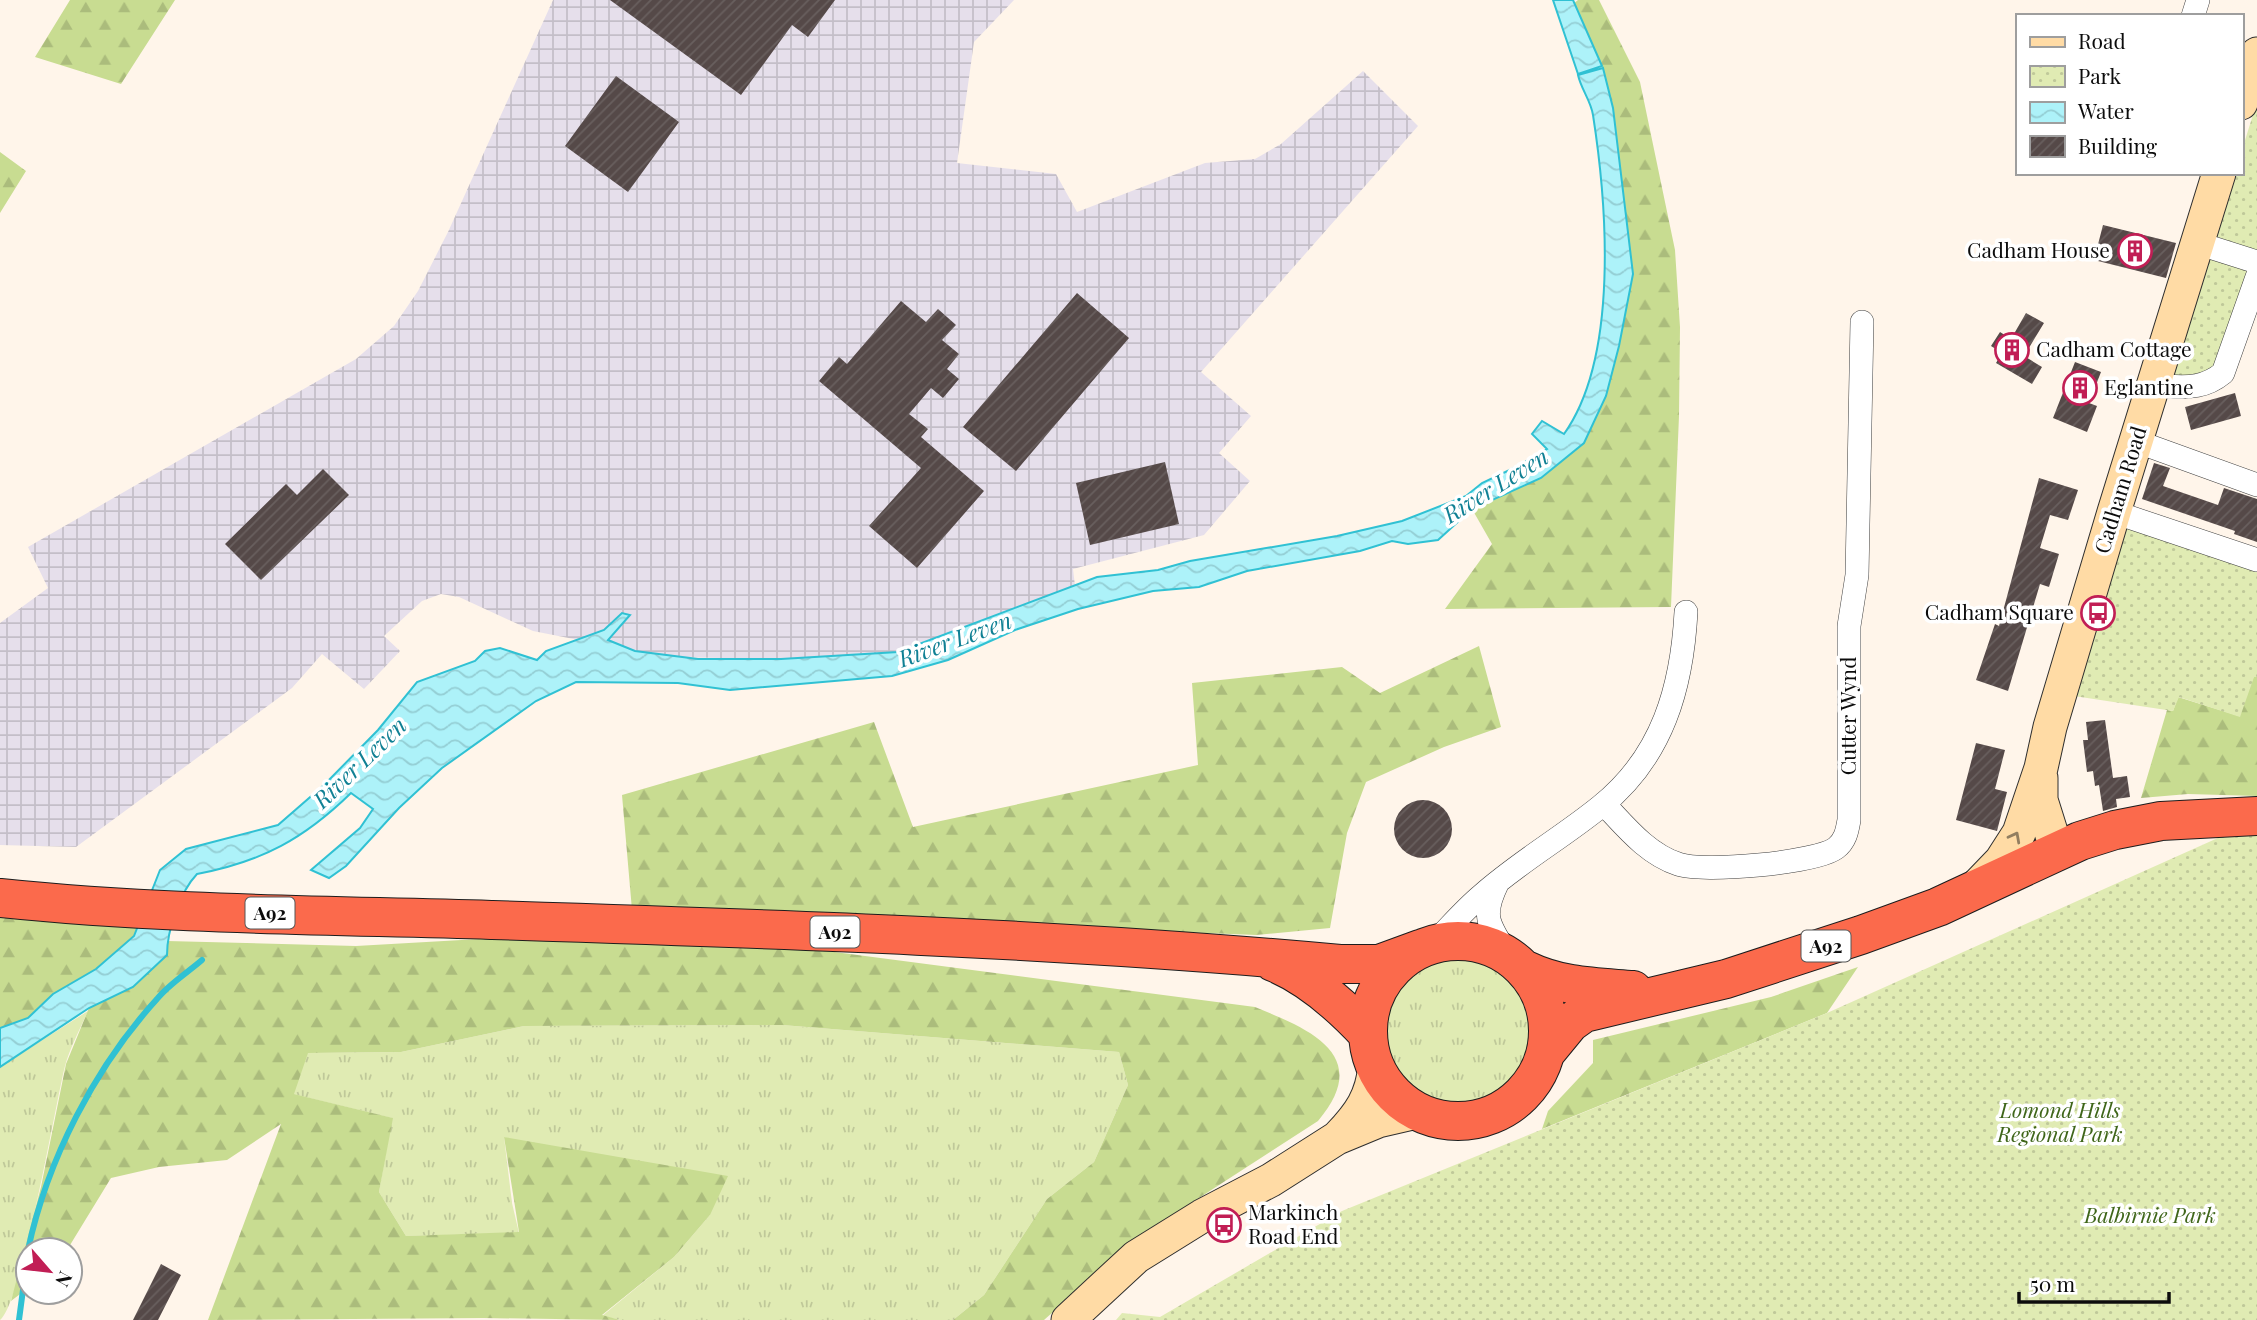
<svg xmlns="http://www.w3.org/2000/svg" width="2257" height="1320" viewBox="0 0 2257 1320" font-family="'Playfair Display',serif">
  <defs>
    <pattern id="industrial-grid" width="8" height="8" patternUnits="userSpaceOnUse" patternTransform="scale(1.75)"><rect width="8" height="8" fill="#e6dfeb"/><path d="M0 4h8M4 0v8" fill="none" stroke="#c4bec8"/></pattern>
    <pattern id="grass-tufts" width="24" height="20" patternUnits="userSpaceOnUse" patternTransform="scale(1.75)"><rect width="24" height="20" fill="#e0ebb3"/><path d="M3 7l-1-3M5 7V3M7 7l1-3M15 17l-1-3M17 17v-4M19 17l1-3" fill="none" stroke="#bfc899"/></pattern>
    <pattern id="forest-firs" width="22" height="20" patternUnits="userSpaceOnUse" patternTransform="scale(1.75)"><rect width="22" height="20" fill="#c8dc91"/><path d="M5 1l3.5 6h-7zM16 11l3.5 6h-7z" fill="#abbc7c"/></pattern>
    <pattern id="park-dots" width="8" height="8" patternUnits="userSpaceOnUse" patternTransform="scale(1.75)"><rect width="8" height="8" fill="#e0ebb3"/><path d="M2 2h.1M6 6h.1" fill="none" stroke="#bfc899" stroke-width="1.8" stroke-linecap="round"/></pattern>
    <pattern id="water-waves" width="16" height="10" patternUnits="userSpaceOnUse" patternTransform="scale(1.75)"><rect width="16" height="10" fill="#adf2f9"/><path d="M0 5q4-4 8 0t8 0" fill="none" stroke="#94ced4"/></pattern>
    <pattern id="building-hatch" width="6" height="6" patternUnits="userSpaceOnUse" patternTransform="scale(1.75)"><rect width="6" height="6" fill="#554948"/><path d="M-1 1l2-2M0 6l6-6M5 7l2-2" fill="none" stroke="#685f5e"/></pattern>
  </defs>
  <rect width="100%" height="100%" fill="#fff5ea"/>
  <path fill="url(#industrial-grid)" d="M553,0H1014L974,42L957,163L1056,174L1077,212L1205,163L1255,159L1281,144L1363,71L1418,126L1201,372L1251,416L1219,453L1250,481L1204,535L1073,569L1075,586L898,652L850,656L781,659L665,657L533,631L459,597L441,594L422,601L384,636L400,651L364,689L322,654L292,688L76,847L0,845V623L48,588L28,547L356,359L394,326L418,291L448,232Z"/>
  <path fill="url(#grass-tufts)" d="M1387 1032a74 74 0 1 1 148 0a74 74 0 1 1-148 0Z
    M88,1011C80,1029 70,1048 65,1066C55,1106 22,1303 0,1320V1067Z
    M782,1025L1119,1052L1128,1085L1094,1162L1047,1199L984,1295L953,1320H620L602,1316L674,1257L710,1215L504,1137L512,1203L519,1233L406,1236L379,1192L392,1118L293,1094L307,1053L401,1052L524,1026Z"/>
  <path fill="url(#forest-firs)" d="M70,0H175L121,84L35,57Z
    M1578,0H1599L1640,82L1675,250L1680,327L1679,416L1671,607L1445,609L1492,544L1472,509L1541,478L1584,443L1633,274L1613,108L1602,66L1573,4Z
    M0,152L26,171L0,213Z
    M1479,646L1501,727L1444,747L1366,782L1347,833L1330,928L1256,935L632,910L622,795L874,722L913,827L1198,765L1192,683L1342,667L1380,693Z
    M2254,676L2257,677V796L2188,794L2141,798L2167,710L2173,711L2178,697L2239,716Z
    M0,898L189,910L134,936L96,969L53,994L28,1018L0,1028Z
    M479,939L781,945L1255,1007C1309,1029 1374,1055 1318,1121L1134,1240L1044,1320H953L984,1295L1047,1199L1094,1162L1128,1085L1119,1052L782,1025L524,1026L401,1052L308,1053L294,1094L393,1118L379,1192L406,1236L519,1232L504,1137L728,1176L710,1215L674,1257L602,1315L620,1320L484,1318L208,1320L281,1124L227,1160L159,1167L111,1178L67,1250H28V1288L11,1301L41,1187L66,1064L89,1008C135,986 139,984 167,941L356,946Z
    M1858,967L1827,1013L1542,1129L1548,1111L1593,1063V1040L1771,997Z"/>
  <path fill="url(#park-dots)" d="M2257,102V277L2228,366L2167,386L2235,173H2241V153Z
    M2123,526L2257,571V677H2254L2240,717L2179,697L2173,711L2074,696Z
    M2229,833L2257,834V1320H1116L1122,1313L1160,1317L1342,1211L1827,1013Z"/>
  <path fill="url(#water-waves)" stroke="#30c1d3" stroke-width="2" d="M1553,0H1573L1602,66L1578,74Z
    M1603,68L1613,108L1633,274L1619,346L1606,396L1584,443L1541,478L1472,509L1438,540L1408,544L1392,541L1360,551L1247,571L1199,587L1153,591L1078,609L1015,630L948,660L892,676L730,690L678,683L576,682L536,701L442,768L399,808L346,866L329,878L311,870L360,828L373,809L351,793C305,838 262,862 197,874C180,892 167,930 167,955L133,987L89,1008L0,1067V1028L28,1018L53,994L96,969L134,936L160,870L186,849L278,825L324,785L378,730L417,682L475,661L485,651L500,648L537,660L546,651L604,630L622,613L630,615L608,640L635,651L698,659H781L898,652L1097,577L1158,570L1190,561L1337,536L1402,521L1466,496L1482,483L1518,466L1547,449L1532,434L1542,421L1564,434C1619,357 1607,205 1593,115C1591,101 1581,89 1578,75Z"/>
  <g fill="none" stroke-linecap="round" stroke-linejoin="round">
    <path stroke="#30c1d3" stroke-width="6" d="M28,1250C47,1160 95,1067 157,999C169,984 187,973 202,960
      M19,1320L28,1252"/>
  </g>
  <path fill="url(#building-hatch)" d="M610,0H835L808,37L792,25L741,95Z
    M616,76L679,122L628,192L565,146Z
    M2103,225L2176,243L2166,278L2094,260Z
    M1077,293L1129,338L1016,471L963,427Z
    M901,301L926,322L938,309L956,325L942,340L959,354L947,369L959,379L943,398L931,388L909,414L928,429L921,437L984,491L917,568L869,526L921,468L819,381L839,357L847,364Z
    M2026,313L2044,323L2024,356L2042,367L2032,384L1996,363L2002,353L1991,346L2000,332L2011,339Z
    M2075,362L2101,372L2089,403L2097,406L2087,432L2053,418Z
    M2235,393L2241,416L2191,430L2185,407Z
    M1165,462L1179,524L1090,545L1076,483Z
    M2154,463L2170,468L2163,486L2218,505L2224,488L2257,499V542L2234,534L2235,531L2142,499Z
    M323,469L349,495L261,580L225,544L286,484L297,495Z
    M2039,478L2078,490L2068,520L2050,515L2040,548L2059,554L2049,587L2040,584L2008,691L1976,680L1995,624L1999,626Z
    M2105,720L2113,778L2127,776L2130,797L2116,799L2117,807L2103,811L2099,785L2095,786L2093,771L2087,772L2083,740H2088L2086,722Z
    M1976,743L2005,750L1995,789L2007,792L1997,831L1956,820Z
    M1394 829a29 29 0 1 1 58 0a29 29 0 1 1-58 0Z
    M161,1264L181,1275L158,1320H133Z"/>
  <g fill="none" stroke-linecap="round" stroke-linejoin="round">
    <g stroke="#3f3f3f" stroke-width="24">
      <path id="street" d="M2193,16L2198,0
        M2197,243L2257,262
        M2167,386C2189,388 2206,387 2223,373L2257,277
        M2152,447L2257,485
        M2114,512L2257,560
        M1604,804C1625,826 1647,854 1678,864C1702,873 1816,863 1836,848C1845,841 1847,832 1849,820V626L1857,575L1862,322
        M1497,884C1481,917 1489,925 1507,954
        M1433,944C1449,928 1464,910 1482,895C1519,862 1563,837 1601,806C1663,756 1682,687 1686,612"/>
    </g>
    <g stroke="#2e2e2e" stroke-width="35">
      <path id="secondary" d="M2241,103L2257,54
        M2041,778V800L2057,851
        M1975,888L2001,861L2019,833L2041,768L2050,727L2114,512L2219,173
        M1339,1136C1360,1114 1372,1097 1375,1066
        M1068,1320L1136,1257L1202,1216L1271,1180L1337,1138L1378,1121L1417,1112"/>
    </g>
    <g stroke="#1d1d1d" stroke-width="40">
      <path id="highway" d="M0,898C163,915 328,915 491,920C774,929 1058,938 1340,964H1379L1420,949
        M1368 1031a90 90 0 1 1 180 0a90 90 0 1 1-180 0Z
        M1273,962C1310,977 1341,1005 1368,1034
        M1526,970C1561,987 1596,987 1633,990
        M1547,1051L1570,1023L1584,1013L1726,979L1861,935L1938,907L2080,841L2115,830L2161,821L2257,816"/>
    </g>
    <use href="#street" stroke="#fff" stroke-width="23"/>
    <use href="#secondary" stroke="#ffdba5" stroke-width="33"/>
    <use href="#highway" stroke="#fb6a4c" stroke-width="38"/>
  </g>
  <defs><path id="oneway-chevron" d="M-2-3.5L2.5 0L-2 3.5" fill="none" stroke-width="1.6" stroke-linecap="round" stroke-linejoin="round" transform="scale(1.75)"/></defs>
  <use stroke="#927e60" href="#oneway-chevron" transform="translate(2015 837) rotate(-62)"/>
  <defs>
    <g id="building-ring" transform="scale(1.75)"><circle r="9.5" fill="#fff" stroke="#c11e55" stroke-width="1.5"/><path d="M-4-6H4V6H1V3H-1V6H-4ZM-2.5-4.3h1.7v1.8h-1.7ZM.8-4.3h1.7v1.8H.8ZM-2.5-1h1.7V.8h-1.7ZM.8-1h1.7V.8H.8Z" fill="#c11e55"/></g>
    <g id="bus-ring" transform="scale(1.75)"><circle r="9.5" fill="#fff" stroke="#c11e55" stroke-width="1.5"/><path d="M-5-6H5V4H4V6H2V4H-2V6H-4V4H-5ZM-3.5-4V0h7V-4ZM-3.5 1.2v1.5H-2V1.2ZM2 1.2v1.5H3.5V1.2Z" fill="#c11e55"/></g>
  </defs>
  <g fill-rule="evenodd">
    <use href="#building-ring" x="2135" y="251"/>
    <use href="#building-ring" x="2012" y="350"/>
    <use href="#building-ring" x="2080" y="388"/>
    <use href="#bus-ring" x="2098" y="613"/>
    <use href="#bus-ring" x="1224" y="1225"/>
  </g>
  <g text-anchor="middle" stroke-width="7" stroke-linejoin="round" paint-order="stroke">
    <g fill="#fff" stroke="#555" stroke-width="2">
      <rect x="245.5" y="897.5" width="49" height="31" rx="5"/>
      <rect x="810.5" y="916.5" width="49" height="31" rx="5"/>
      <rect x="1801.5" y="930.5" width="49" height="31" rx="5"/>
    </g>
    <g font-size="19" font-weight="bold" fill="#0c0c0c">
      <text x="270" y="920">A92</text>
      <text x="835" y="939">A92</text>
      <text x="1826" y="953">A92</text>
    </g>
    <g font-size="21" fill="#0c0c0c" stroke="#fff" text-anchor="start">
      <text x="2110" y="258" text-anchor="end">Cadham House</text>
      <text x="2036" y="357">Cadham Cottage</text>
      <text x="2104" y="395">Eglantine</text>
      <text x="2074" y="620" text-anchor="end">Cadham Square</text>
      <text x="1248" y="1220">Markinch<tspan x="1248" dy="24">Road End</tspan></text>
    </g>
    <g font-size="21" fill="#0c0c0c" stroke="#fff">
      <text transform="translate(2121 490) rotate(-73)" y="7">Cadham Road</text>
      <text transform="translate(1849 716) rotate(-90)" y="7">Cutter Wynd</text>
    </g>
    <g font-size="21" font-style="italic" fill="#3f661a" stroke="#fff">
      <text x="2060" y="1118">Lomond Hills<tspan x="2060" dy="24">Regional Park</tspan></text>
      <text x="2150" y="1223">Balbirnie Park</text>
    </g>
    <g font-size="23" font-style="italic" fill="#108094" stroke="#fff">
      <text transform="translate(1496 486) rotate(-32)" y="8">River Leven</text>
      <text transform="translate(955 640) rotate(-20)" y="8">River Leven</text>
      <text transform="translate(360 763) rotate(-44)" y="8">River Leven</text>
    </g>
  </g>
  <rect x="2016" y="14" width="228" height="161" fill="#ffffff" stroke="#9e9e9e" stroke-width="2"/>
  <rect x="2030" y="37" width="35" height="10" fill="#ffdba5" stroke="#9e9e9e" stroke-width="2"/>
  <text x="2078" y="49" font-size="21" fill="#0c0c0c">Road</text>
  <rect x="2030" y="66" width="35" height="21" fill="url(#park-dots)" stroke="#9e9e9e" stroke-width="2"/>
  <text x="2078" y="84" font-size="21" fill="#0c0c0c">Park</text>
  <rect x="2030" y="102" width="35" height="21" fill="url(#water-waves)" stroke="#9e9e9e" stroke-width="2"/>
  <text x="2078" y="119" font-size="21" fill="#0c0c0c">Water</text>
  <rect x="2030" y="136" width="35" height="21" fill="url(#building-hatch)" stroke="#9e9e9e" stroke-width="2"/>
  <text x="2078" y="154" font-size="21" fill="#0c0c0c">Building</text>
  <g transform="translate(49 1271) rotate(118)"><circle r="33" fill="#ffffff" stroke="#9e9e9e" stroke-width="2"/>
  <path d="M0-5L12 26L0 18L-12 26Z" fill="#c11e55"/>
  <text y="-10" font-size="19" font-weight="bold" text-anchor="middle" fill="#0c0c0c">N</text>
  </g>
  <path d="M2019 1292v10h150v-10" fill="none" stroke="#0c0c0c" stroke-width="3.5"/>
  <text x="2030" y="1292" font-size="21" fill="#0c0c0c" stroke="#ffffff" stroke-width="5" paint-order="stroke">50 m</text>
</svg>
